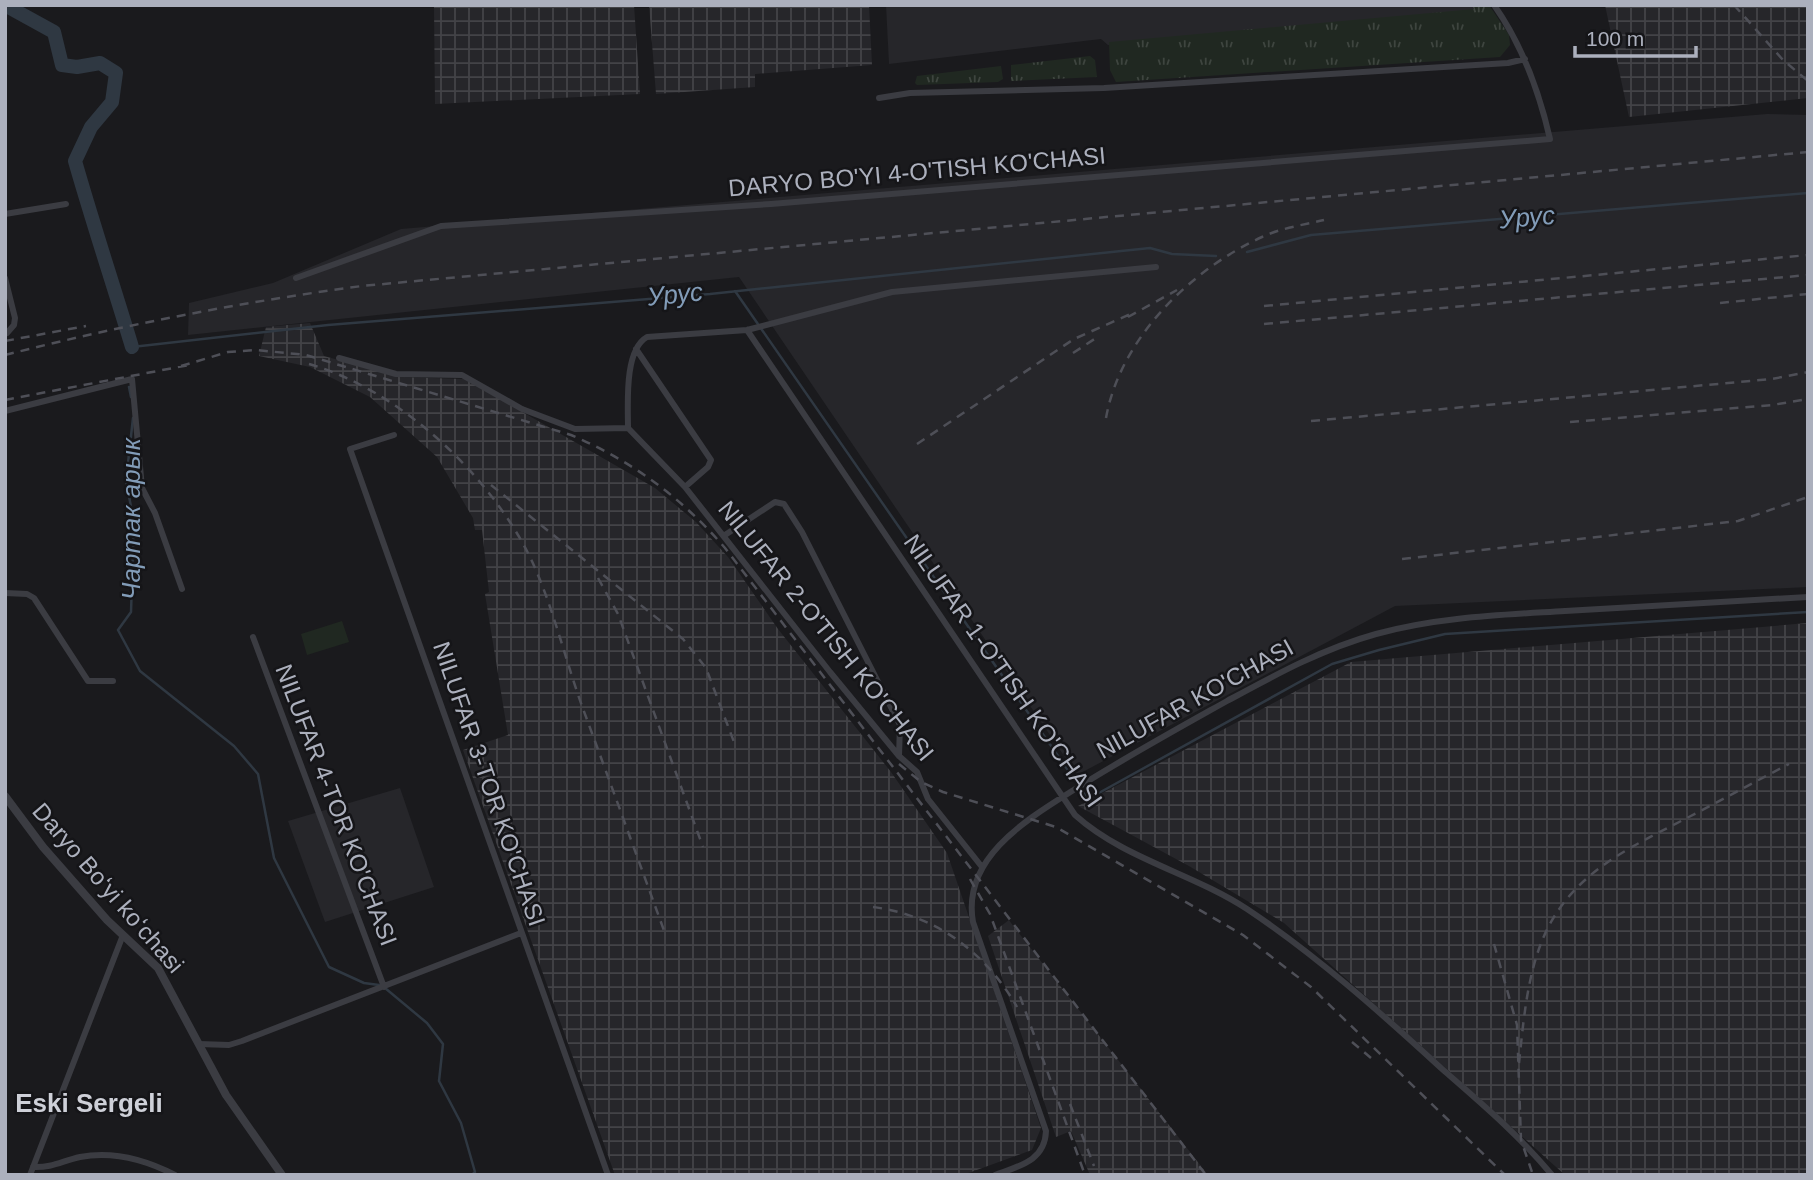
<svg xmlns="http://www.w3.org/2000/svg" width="1813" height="1180" viewBox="0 0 1813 1180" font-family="Helvetica,sans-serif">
  <defs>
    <pattern id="industrial-grid" width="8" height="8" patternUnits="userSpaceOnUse" patternTransform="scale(1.75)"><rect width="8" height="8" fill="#26262a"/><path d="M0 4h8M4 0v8" fill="none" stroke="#434347"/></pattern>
    <pattern id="grass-tufts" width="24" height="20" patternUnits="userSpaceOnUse" patternTransform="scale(1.75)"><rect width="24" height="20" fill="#202821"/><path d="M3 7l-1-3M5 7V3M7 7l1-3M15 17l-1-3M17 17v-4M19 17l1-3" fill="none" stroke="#3e453f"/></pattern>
  </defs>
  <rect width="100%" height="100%" fill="#1a1a1d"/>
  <path fill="#26262a" d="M886,5H1474L1478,12L1108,45L1101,39L889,64Z
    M1767,114L1808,115V587L1395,606L1077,775L739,277L188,335L189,303L273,283L401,229Z
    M400,788L434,887L325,922L288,821Z"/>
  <path fill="url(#industrial-grid)" d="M434,5H634L640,94L435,104Z
    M649,5H869L872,65L755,74V87L656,94Z
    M1605,5H1808V98L1629,117Z
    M310,323L324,356L398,377L465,379L655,488L696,522L728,557L778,629L891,772L947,853L1041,1128L1032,1150L963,1175H615L463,750L508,735L485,594L489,592L482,530H475L473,518L437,457L370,397L310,367L259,356L266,327Z
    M1808,623V1175H1565L1284,923L1189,866L1078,806L1351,662Z
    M1009,920L1011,923L1208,1175H1090L1071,1131L1056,1137L988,936Z"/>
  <path fill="url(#grass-tufts)" d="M1472,5H1489L1509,35L1510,45L1500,57L1116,82L1110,70L1109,42L1474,9Z
    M1090,56L1095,60L1097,77L1011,81V65Z
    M1001,66L1003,79L998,82L917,85L915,83L917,76Z"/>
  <path fill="#202821" d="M342,621L349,642L307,655L301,634Z"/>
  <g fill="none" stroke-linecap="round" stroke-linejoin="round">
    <path stroke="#2f3842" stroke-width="2.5" d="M1247,252L1311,235L1808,193
      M735,291L1088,799L1332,664L1379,650L1445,634L1808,612
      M133,352L132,347L328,325L710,294L1150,248L1172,254L1216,256
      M129,387L131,397
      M133,418L126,481L134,522L131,612L118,630L140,671L234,746L258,774L274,858L329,967L364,983L379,985
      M385,988L427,1023L443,1044L439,1081L461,1123L475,1172L472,1175"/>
    <path stroke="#2f3842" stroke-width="14" d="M5,5L54,32L62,65L77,67L100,63L116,73L112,102L91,127L75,161C93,224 113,284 132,347"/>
    <path stroke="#3b3c42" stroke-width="6" d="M879,98L910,93L1104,88L1508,63L1525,59
      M5,214L66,204
      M5,278L15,318L14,325L7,333
      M296,278L441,226L771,204L1550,139C1539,91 1523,46 1494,5
      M747,330L1075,815C1124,859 1192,873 1247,909C1316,955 1380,1012 1441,1068C1480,1102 1519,1135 1552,1175
      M636,349L711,460L708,467L685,487
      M339,358L396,374L462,375L522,409L575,429L628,428L685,487L830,672L899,756L917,772L928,799L982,867
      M5,411L132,379L142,488L155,513L182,589
      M628,428C628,404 624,350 647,337L747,330L892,292L1156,267
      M394,435L350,449L608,1175
      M725,535L775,502L784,504L802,532L900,725L899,756
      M5,593L27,594L34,598L88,681H113
      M253,637L384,987
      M199,1044L229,1045L242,1041L521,933
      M33,1167C52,1168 62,1161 80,1157C112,1151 146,1160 175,1175
      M30,1175L123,935
      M995,1175C1019,1166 1045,1161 1046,1131L973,922C961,855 1033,816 1080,786C1128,756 1177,729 1227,701C1275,675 1322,649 1376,634C1438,617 1501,615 1565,611C1646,606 1727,602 1808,597"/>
    <path stroke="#3b3c42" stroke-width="8" d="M5,796L43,847L107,920L158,968L226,1095L282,1175"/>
    <path stroke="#4e4f57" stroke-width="2.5" stroke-dasharray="9 7" stroke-linecap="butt" d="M1734,5L1783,60L1808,81
      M1720,303L1808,294
      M1264,306L1808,255
      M1128,317L1177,290
      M1264,324L1808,275
      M5,341L86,326
      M1073,353L1096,338
      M5,355C123,325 242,302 362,286L1808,152
      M309,364C399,390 487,472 529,555C552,602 564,656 582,706C610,782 638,859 666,936
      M181,366L228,352L256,350L306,355L571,435C632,461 681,497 725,548L1206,1175
      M5,400L189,365
      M1106,418C1120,339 1190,270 1262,237C1281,228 1303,225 1324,220
      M1311,421L1772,379L1808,372
      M1570,422L1772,405L1808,399
      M917,444L1074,339L1135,312
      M491,485L683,639L706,668L734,742
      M1402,559L1738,521L1808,497
      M598,578L618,614L703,847
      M899,764L921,782L943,792L1056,827L1243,935L1311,987L1505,1175
      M970,879L990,914L1085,1175
      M873,907C936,915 986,953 1017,1007
      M1494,944L1517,1025L1521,1140L1533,1175
      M1352,1042L1371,1058
      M1519,1063C1524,1016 1528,963 1551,922C1581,869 1633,846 1685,819C1720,801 1754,782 1789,764
      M1070,1104L1094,1166"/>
  </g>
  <g text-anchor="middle" stroke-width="5" stroke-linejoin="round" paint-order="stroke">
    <g font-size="24" fill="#acb0bd" stroke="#151518">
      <text transform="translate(917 172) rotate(-5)" y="8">DARYO BO'YI 4-O'TISH KO'CHASI</text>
      <text transform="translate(826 631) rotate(51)" y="8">NILUFAR 2-O'TISH KO'CHASI</text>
      <text transform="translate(1003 671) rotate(55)" y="8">NILUFAR 1-O'TISH KO'CHASI</text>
      <text transform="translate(1195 699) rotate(-29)" y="8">NILUFAR KO'CHASI</text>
      <text transform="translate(489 784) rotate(71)" y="8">NILUFAR 3-TOR KO'CHASI</text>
      <text transform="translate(336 805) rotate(69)" y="8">NILUFAR 4-TOR KO'CHASI</text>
      <text transform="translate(108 888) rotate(49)" y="8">Daryo Boʻyi koʻchasi</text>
    </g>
    <g font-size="26" font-style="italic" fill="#829cb8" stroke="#151518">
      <text transform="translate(1527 217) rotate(-5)" y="9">Урус</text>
      <text transform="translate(675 294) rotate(-6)" y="9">Урус</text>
      <text transform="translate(131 519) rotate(-90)" y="9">Чартак арык</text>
    </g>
    <g font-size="26" font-weight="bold" fill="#ced0d8" stroke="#151518">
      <text x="89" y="1112">Eski Sergeli</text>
    </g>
  </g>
  <rect width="1813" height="1180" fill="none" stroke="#acb0bd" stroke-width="14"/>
  <path d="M1575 46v10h121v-10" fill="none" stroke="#acb0bd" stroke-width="3.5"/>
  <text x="1586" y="46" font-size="21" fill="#acb0bd" stroke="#151518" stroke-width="5" paint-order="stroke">100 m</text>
</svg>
